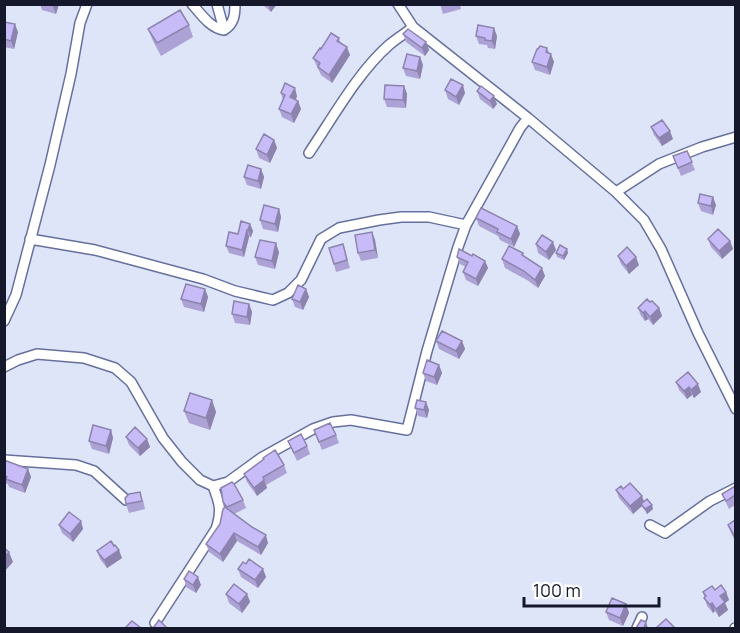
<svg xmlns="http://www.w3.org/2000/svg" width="740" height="633" viewBox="0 0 740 633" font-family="Manrope,sans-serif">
  <rect width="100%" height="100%" fill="#dfe5f9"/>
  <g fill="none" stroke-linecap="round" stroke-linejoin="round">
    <g stroke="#66709d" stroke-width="12">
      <path id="minor" d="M192,4C201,14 210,28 224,30C234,24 235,15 235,4
        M217,4L224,30
        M398,4L413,27L528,118L616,192L644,220L661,249L698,333L736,409
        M309,153C332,119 358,72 389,45C396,39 404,34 411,29
        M616,192L659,164L702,147L736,137
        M30,239L95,250L203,279L235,291L273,300L288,293L301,280L321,239L339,228L379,220L401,217H429L466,225
        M4,321L16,295L50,165L71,74L80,23L87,4
        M4,367L18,360L37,354L84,358L115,368L131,382L163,438L182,462L200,480L213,486L228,482L261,458L313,429L333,422L351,420L407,430L427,351L458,247L466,225L520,128L528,118
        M4,460L76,465L94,471L126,500
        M650,525L665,533L710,501L736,488
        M155,623L216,529C222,511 220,504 213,486
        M637,628L642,617
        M735,628H736"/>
    </g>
    <use href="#minor" stroke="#fff" stroke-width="9"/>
  </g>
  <path fill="#aca2d5" d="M40,4H59L56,14L42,10Z
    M262,4H277L271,12Z
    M440,4H460L461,9L443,14Z
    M4,22L18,32L14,49L4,47Z
    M189,25L193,37L161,56L153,41L148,29Z
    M403,34L426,42L429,50L425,56L406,42Z
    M476,36H497L495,49L488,48L487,45L479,44Z
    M339,38L341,44L350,55L332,83L321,75L313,58L321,49Z
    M547,48L554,62L550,75L535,70L532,62L538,49Z
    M420,57L423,65L420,79L406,76L403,68Z
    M404,86L407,94L406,108L387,107L384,99Z
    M445,90L465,93L459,105L448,99Z
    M477,91L497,104L493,109L480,99Z
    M281,93L297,96L296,100L298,101L301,109L294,123L282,117L279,109L283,100Z
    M651,127L673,139L662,146L654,135Z
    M274,140L277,148L270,163L259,158L256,149Z
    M687,151L695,170L681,176L673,156Z
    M261,169L264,177L261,189L247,185L244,177Z
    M698,203L716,205L713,215L701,211Z
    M279,209L281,217L278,232L263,229L260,220Z
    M476,218L517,226L520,234L514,247L500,240L498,236L479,226Z
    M250,224L253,231L251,237H249L244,257L229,253L226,246Z
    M372,232L375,240L378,258L361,261L358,253Z
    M708,239L730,241L733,249L722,259L711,247Z
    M343,244L350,268L336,272L334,264Z
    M536,244L556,250L549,260L538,253Z
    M567,249L568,253L564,260L557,257L556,253Z
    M279,252L275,269L258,265L255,257Z
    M523,253L524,256L545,276L538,288L527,280L505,268L502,259Z
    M472,256L485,261L488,268L478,286L466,280L463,272L466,267L460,264L457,257Z
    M618,256L639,265L629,274L621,264Z
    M205,289L208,297L204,312L184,307L181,299Z
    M306,289L309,297L303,310L295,307L292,299Z
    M650,302L659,308L662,316L653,325L648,319L645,321L641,316L638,308Z
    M249,304L252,312L250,325L235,323L232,314Z
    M436,341H462L465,349L459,359L439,349Z
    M439,365L442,373L437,385L426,381L423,373Z
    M676,382L701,392L694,398L692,395L687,399L679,390Z
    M212,400L216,412L210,430L189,423L184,411Z
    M426,402L429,410L427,418L418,416L415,408Z
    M111,430L113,438L109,454L92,449L89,441Z
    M314,430L336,435L339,443L322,450Z
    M126,437L147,439L150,447L140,456L129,445Z
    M288,441L307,446L310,454L297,461Z
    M4,460L28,469L31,477L25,493L9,487L8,484L4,483Z
    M284,465L287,473L266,485L267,488L257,496L247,482L244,474Z
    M735,486V505L729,509L722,494Z
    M623,489L644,502L653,509L647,514L642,506L633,514L619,498L616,490Z
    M143,500L145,509L129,513L126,504Z
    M243,500L246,508L234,514L268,543L261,555L237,541L223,562L209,552L206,544L220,524L225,507L223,502Z
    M735,520V541L731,533L728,525Z
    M81,521L83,529L73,542L62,533L59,525Z
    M114,546L122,558L107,568L100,559L97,551Z
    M246,564L263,569L266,577L258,588L241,577L238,569Z
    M184,579L201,585L196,593L186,587Z
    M715,590L726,592L729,600L725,603L728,610L719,617L715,611L713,613L707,606L703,592Z
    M226,594H247L250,602L242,613L229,603Z
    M626,604L629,613L623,626L609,620L606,612Z"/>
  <path fill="#8c84ae" d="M54,4H59L56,14L53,6Z
    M268,4H277L271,12Z
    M15,24L18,32L14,49L11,41Z
    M494,28L497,36L495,49L492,41Z
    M426,42L429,50L425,56L422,48Z
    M347,47L350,55L332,83L329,75Z
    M551,54L554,62L550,75L547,67Z
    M420,57L423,65L420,79L417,71Z
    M463,85L465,93L459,105L456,97Z
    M404,86L407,94L406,108L403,100Z
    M295,88L297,96L293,105L290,97Z
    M494,96L497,104L493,109L490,101Z
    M298,101L301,109L294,123L291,114Z
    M670,131L673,139L662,146L659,138Z
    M274,140L277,148L270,163L267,155Z
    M261,169L264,177L261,189L258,181Z
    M713,197L716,205L713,215L711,206Z
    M279,209L281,217L278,232L275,224Z
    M250,224L253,231L251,237L248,230Z
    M517,226L520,234L514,247L511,239Z
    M247,230L249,237L244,257L242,250Z
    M372,232L375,240L378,258L375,250Z
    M730,241L733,249L722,259L719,251Z
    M553,242L556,250L549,260L546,252Z
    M276,243L279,252L275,269L272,261Z
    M567,249L568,253L564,260L563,256Z
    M636,257L639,265L629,274L626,266Z
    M485,261L488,268L478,286L476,279Z
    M542,268L545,276L538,288L535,280Z
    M205,289L208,297L204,312L201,304Z
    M306,289L309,297L303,310L300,302Z
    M249,304L252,312L250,325L247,317Z
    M659,308L662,316L653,325L650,317Z
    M645,311L648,319L645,321L643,313Z
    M462,341L465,349L459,359L456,351Z
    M439,365L442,373L437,385L434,377Z
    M698,384L701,392L694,398L691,390Z
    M689,387L692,395L687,399L684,391Z
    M212,400L216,412L210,430L206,418Z
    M426,402L429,410L427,418L424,410Z
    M111,430L113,438L109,454L106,446Z
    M147,439L150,447L140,456L138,448Z
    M28,469L31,477L25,493L22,485Z
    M264,480L267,488L257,496L254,488Z
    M642,496L645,504H641L642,506L633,514L630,506Z
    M652,505L653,509L647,514L645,509Z
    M81,521L83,529L73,542L70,534Z
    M234,533L237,541L223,562L220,554Z
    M266,535L268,543L261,555L258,547Z
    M119,550L122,558L107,568L104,560Z
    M9,552L13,562L4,572V557Z
    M263,569L266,577L258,588L255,580Z
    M198,577L201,585L196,593L193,585Z
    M726,592L729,600L725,603L728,610L719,617L716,609L720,596Z
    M247,594L250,602L242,613L239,604Z
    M712,603L715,611L713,613L710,605Z
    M626,604L629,613L623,626L620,618Z
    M646,622L648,628H644Z"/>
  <path fill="#c8bcf8" stroke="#8c84ae" stroke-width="1.5" d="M180,10L189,25L157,43L148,29Z
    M4,22L15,24L11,41L4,39Z
    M478,25L494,28L492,41L485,40V38L476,36Z
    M408,29L426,42L422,48L403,34Z
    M331,33L339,38L337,41L347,47L329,75L318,67L320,63L313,58L320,48L321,49Z
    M540,46L547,48L546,52L551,54L547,67L532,62L537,49H538Z
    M407,54L420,57L417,71L403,68Z
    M451,79L463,85L456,97L445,90Z
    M285,83L295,88L290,97L298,101L291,114L279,109L285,95L281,93Z
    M385,85L404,86L403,100L384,99Z
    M481,86L494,96L490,101L477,91Z
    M662,120L670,131L659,138L651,127Z
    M264,134L274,140L267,155L256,149Z
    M687,151L692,162L678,168L673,156Z
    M248,165L261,169L258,181L244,177Z
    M700,194L713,197L711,206L698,203Z
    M264,205L279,209L275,224L260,220Z
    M481,208L517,226L511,239L497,232L498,229L476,218Z
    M241,221L250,224L248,230H247L242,250L226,246L229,232L238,234Z
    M718,229L730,241L719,251L708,239Z
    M372,232L375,250L358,253L355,235Z
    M542,235L553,242L546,252L536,244Z
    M260,240L276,243L272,261L255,257Z
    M343,244L347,260L334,264L329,248Z
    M560,245L567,249L563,256L556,253Z
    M509,246L523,253L522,255L542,268L535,280L524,271L502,259Z
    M627,247L636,257L626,266L618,256Z
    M459,249L472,256L473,254L485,261L476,279L463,272L468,262L457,257Z
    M186,284L205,289L201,304L181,299Z
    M298,285L306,289L300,302L292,299Z
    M647,299L650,302L652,301L659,308L650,317L645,311L643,313L638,308Z
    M234,301L249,304L247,317L232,314Z
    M442,331L462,341L456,351L436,341Z
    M427,360L439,365L434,377L423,373Z
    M688,372L698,384L691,390L689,387L684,391L676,382Z
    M190,393L212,400L206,418L184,411Z
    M417,400L426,402L424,410L415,408Z
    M330,423L336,435L319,442L314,430Z
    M93,425L111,430L106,446L89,441Z
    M135,427L147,439L138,448L126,437Z
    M301,434L307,446L294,453L288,441Z
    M275,450L284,465L263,477L264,480L254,488L244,474L264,459L263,458Z
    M4,460L28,469L22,485L6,479L7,477L4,476Z
    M232,482L234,484L243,500L227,507L223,502L221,488Z
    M630,483L642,496L630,506L616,490L621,486L623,489Z
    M735,486V495L726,501L722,494Z
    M140,492L142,501L126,504L125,498L129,494Z
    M647,499L652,505L645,509L641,504Z
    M225,507L252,527L266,535L258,547L234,533L220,554L206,544L220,524L223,509Z
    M69,512L81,521L70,534L59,525Z
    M735,520V537L728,525Z
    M111,541L114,546L115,545L119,550L104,560L97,551Z
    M4,548L9,552L4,557Z
    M249,559L263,569L255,580L238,569L243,562L246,564Z
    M189,571L198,577L193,585L184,579Z
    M234,584L247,594L239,604L226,594Z
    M721,585L726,592L720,596L725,602L716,609L712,603L710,605L704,598L706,596L703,592L712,586L715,590Z
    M612,598L626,604L620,618L606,612Z
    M666,619L675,628H656Z
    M159,620L166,627L165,628H153Z
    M641,620L646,622L644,628H636Z
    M132,621L141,628H125Z"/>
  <rect width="740" height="633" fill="none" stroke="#14182a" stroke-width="12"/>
  <path d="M524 597v9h135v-9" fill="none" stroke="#14182a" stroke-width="3"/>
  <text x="533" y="597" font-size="18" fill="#14182a" stroke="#ffffff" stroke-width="4.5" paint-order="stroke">100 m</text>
</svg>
